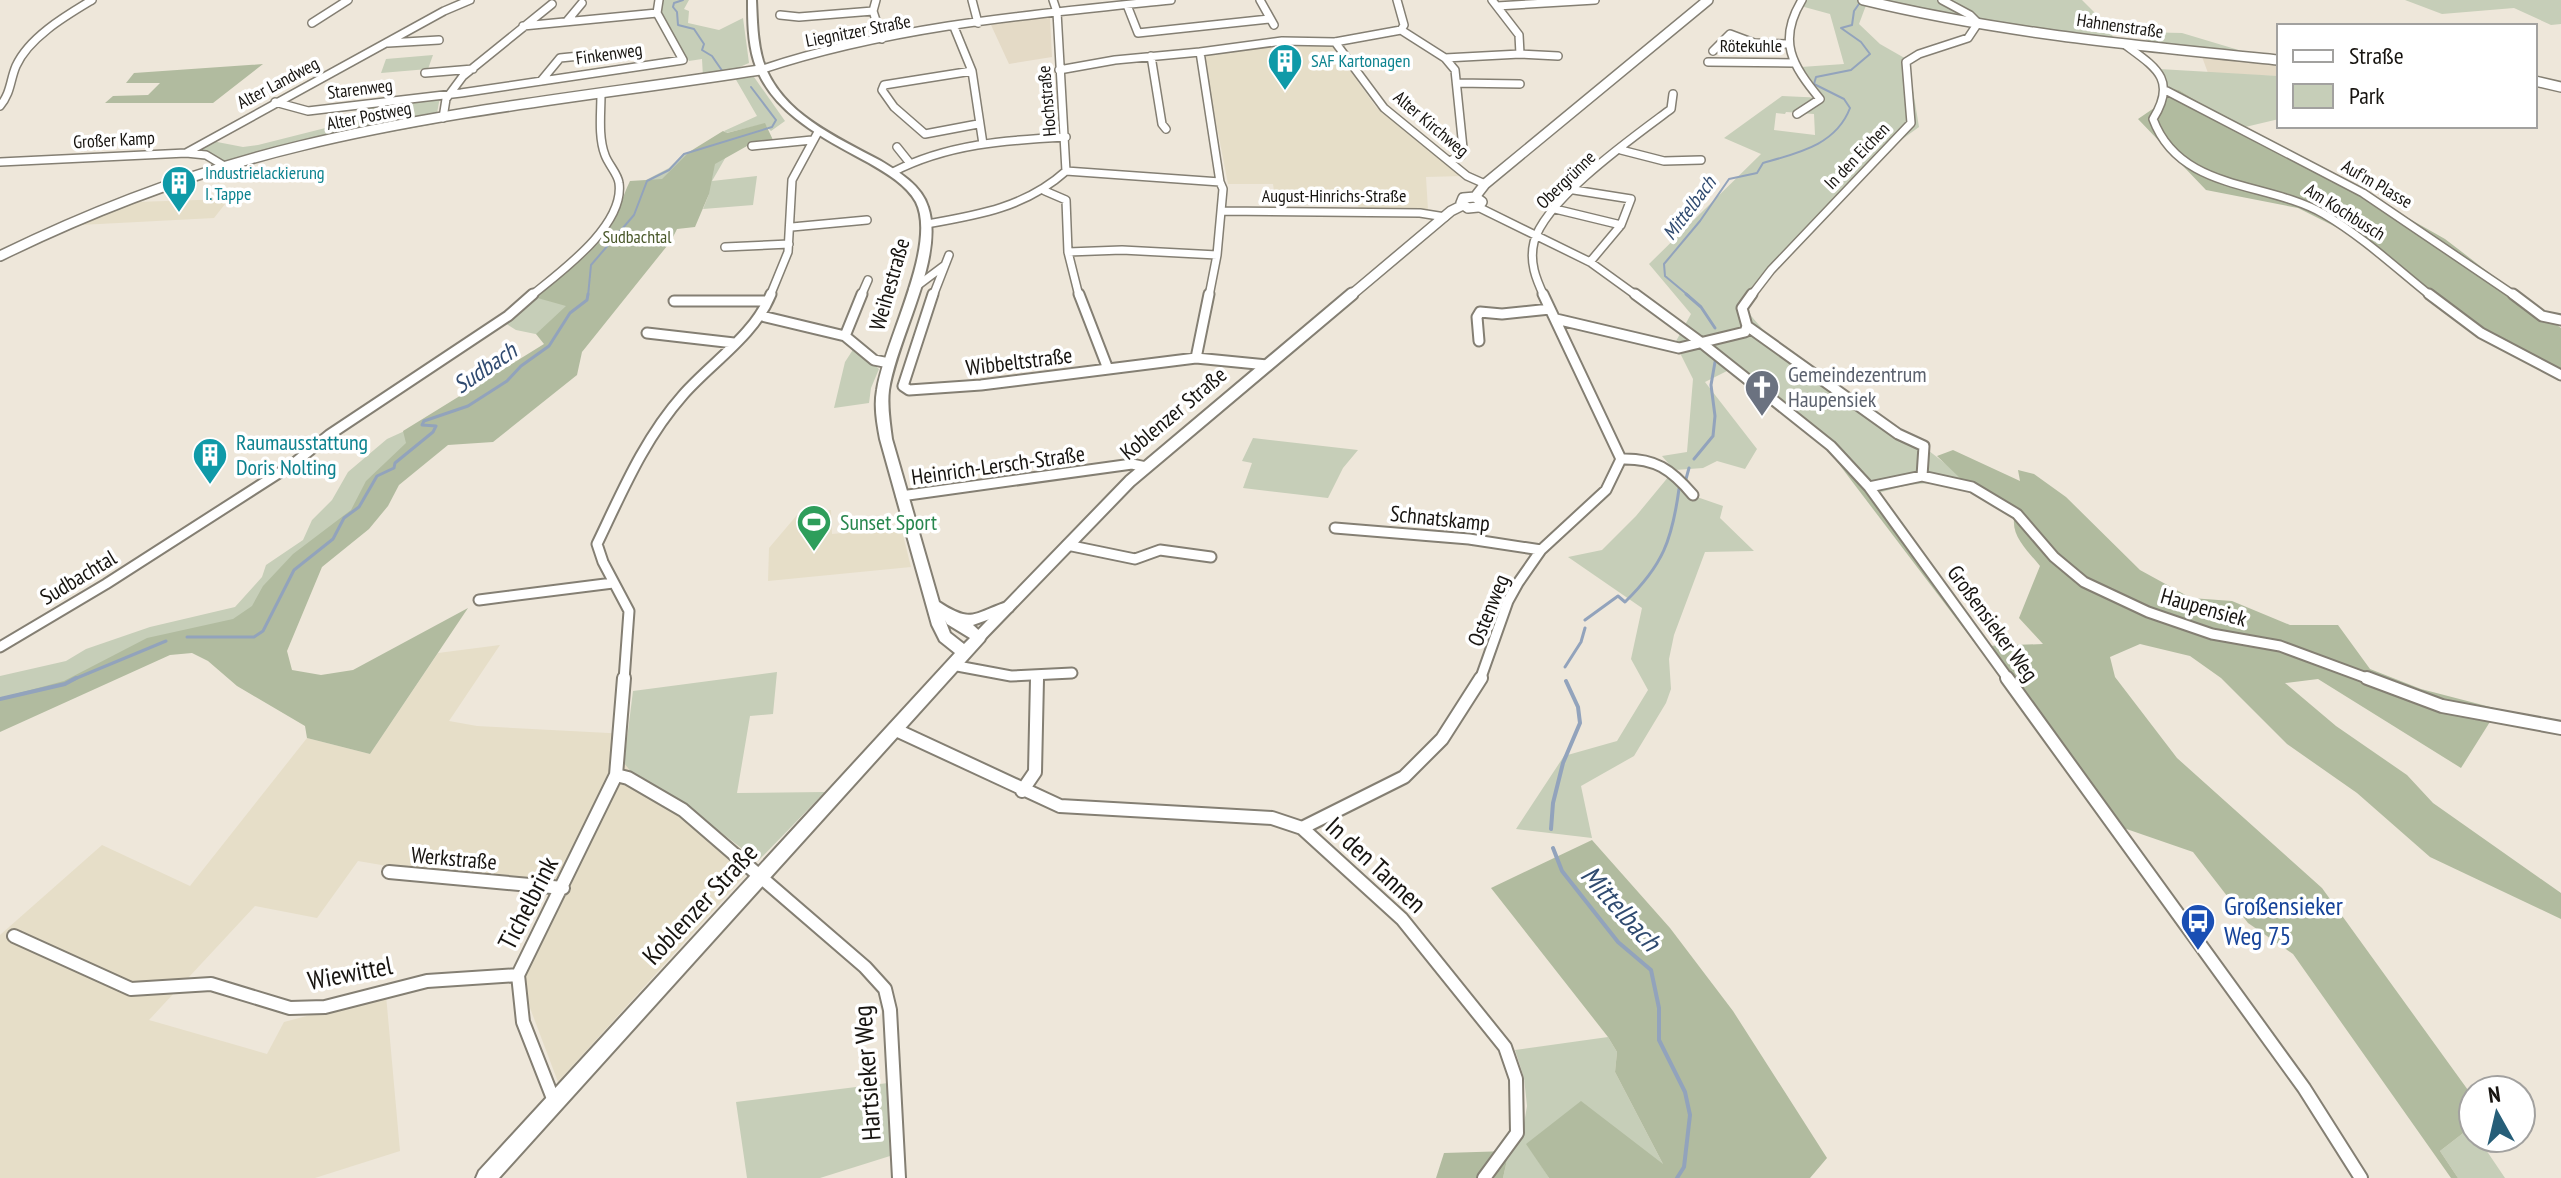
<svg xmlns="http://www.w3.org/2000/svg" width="2561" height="1178" viewBox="0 0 2561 1178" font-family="'PT Sans Narrow',sans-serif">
  <rect width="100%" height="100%" fill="#eee7da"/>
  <path fill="#e6dec8" d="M1317,41L1331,44L1376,107L1463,176L1426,177L1428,210H1359L1356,192L1274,191L1273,184H1228L1203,55L1216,50Z
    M229,199L214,218L80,225L135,202Z
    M831,510L832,534L901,527L911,567L768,581L769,548L797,515Z
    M500,645L449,721L477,726L628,734L624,763L758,861L558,1082L524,992L526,973L572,883L393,867L358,861L317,918L255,906L149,1020L267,1054L284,1022L386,995L400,1151L315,1178H0V935L102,845L190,886L307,738L370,754L438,653Z"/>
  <path fill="#e4dac6" d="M1046,16L1050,18L1052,57L1009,64L991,25Z
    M2201,54L2279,61V76L2208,73Z"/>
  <path fill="#c6ceb8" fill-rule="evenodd" d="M662,0H689L684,9L689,11L688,23L719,30L743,18L749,63L728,72L703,77L702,59L689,61L659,13Z
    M1802,0H1868L1859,24L1880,44L1908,60L1919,127L1890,148L1772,273L1745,308C1786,364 1857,401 1914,440C1941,459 1964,480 1993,498C1950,479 1919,479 1876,494L1833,445L1735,367L1705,382L1757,449L1745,469L1717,461L1703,468L1675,470L1697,497L1723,506L1720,518L1754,551L1705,552L1674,635L1669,659L1671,689L1666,703L1634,756L1581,786L1592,838L1516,829L1564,756L1617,741L1648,690L1631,659L1642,608L1568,557L1602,550L1636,516L1674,470L1662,456L1687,452L1693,379L1675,343L1691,314L1649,264L1761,154L1724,138L1782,96L1825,98L1801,67L1844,64L1830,14L1797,5ZM1786,112L1814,114L1815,135L1774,130L1776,113L1785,114Z
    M1873,0H2082L2111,29L2113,39L1978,20Z
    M2405,0H2561V24L2551,25L2514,8L2442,14Z
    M2136,32L2182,33L2252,54L2152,44Z
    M433,55L428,69L381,73L386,59Z
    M2159,69L2279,76V119L2241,128L2179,90L2161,86Z
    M754,77L785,121L771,131L764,124L726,133L724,131L757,116L735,78Z
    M440,97L435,124L341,141L228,170L205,160L184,156L212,141L243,147L258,145L365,118L369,107Z
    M684,153L727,155L712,181L757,176L753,205L703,209L709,194L672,227L664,249L647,268L405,477L317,566L302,592L0,726V676L66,661L86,649L150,627L235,607L262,577L266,565L303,540L312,520L332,500L348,472L387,439L420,424L545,348L550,337L516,330L505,323L587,252L646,180L669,168Z
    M854,348L879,369L871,388L869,403L834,408L845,362Z
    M1253,438L1358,450L1343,468L1328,498L1243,488L1252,463L1242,461Z
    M777,672L773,714L750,716L737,793L825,792L758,861L688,807L632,773L624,763L633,691Z
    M1608,1037L1617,1052L1615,1072L1664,1166L1527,1144L1549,1178H1503L1509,1151L1522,1135L1527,1106L1524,1078L1515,1050Z
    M888,1083L890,1156L820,1178H747L736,1102Z
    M2471,1127L2473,1138H2478L2505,1178H2458L2440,1151Z"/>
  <path fill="#b1bb9f" d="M263,64L213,103H105L113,96L148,95L160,83H126L134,73Z
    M2161,86L2179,90L2241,128L2302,158L2445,239L2561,328V370L2478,327L2348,233L2298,208L2206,190L2138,119L2157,106Z
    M765,123L773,140L747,146L715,164L709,194L695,227L677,229L671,241L582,352L577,375L493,442L448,445L399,485L388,506L369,529L322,567L287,651L292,670L321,675L353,670L468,608L370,754L307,738L305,726L237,686L208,661L192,653L170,655L0,732V698L64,681L147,638L233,619L252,606L263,586L293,554L351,510L366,481L406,443L403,431L544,344L536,334L566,306L534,297C561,276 591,257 610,228C619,213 622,197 630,181L662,179L689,152L723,131L727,133Z
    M1831,446L1985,646L2043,644L2019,618L2040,566C2028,551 2009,535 2015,514L1961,479L1937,456L1953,450L2020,481L2018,470L2034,474L2066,497L2140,570L2191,598L2232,601L2290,625H2338L2370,669L2421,689L2498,709L2461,768L2318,679L2285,683L2336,726L2407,775L2433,803L2561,893V919L2430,857L2357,793L2287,744L2221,678L2190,656L2140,644L2110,657L2115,677L2177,758L2322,888L2473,1097L2471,1127L2440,1151L2458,1178H2451L2293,954L2248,923L2193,852L2112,824L1829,451Z
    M1592,840L1670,928L1733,1011L1827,1158L1810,1178H1549L1526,1144L1581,1101L1663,1164L1615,1072L1617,1052L1608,1037L1491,888Z
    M1509,1151L1503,1178H1436L1444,1153Z"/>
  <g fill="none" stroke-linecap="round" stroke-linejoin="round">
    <path stroke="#92a3bc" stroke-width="2" d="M683,0L674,3L673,7L677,12L678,25L694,29L704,44L702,50L712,56L723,72
      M588,296L591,265L634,215L647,181L669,170L684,154L772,127L776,120L751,87
      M1689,296L1665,276L1664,264L1700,221L1729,179L1757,173L1763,163C1798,153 1836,145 1850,108L1844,99L1814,84L1816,77L1851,70L1870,54L1861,42L1841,28L1852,25L1854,11L1861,1"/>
    <path stroke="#92a3bc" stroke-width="3" d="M1686,294L1701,307L1715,328
      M1694,459L1713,436L1715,416L1711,385L1715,362
      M1686,479L1689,468
      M1585,620L1618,596L1625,602C1663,565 1672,540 1679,489
      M187,637H254L263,631L294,570L333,539L344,518L359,507L377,476L394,468L395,463L433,432L436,426L422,425L424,421L468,406L507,381L521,366L549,346L570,313L587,300L588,294
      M1565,667L1581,642L1585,628
      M72,680L166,641"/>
    <path stroke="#92a3bc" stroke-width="4" d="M0,699L65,684L76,678
      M1551,829L1553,803L1563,763L1580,723L1578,707L1566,681
      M1553,848L1562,871L1618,942L1651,970L1659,1008V1040L1685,1092L1690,1115L1684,1167L1677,1178"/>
    <g stroke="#847f73" stroke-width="10">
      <path id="minor-far2" d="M876,0L873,11L882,39
        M972,0L978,23
        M1260,0L1274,25
        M1397,0L1404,25L1401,30
        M1492,0L1519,35L1520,54
        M1127,5L1138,33L1269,19
        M1497,6L1595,0
        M780,15L799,17L873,11
        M567,21L582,3
        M312,23L348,0
        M523,26L657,13
        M954,27L972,71L983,144
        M1401,30L1445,58L1455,70L1463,148L1461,156L1449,161
        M1335,42L1384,108L1467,176L1485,184
        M388,43L439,40
        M2124,44C2155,67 2178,79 2153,119C2180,192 2267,181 2324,214C2363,237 2396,268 2431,296
        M1713,51L1730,34L1754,43L1788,44
        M1151,56L1162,124L1166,129
        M1445,58L1520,54L1558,56
        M1708,62L1794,63
        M760,70C891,26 1034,14 1171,0
        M1059,70L1115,60L1200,52
        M972,71L884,85L882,90L894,107L925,134L978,124
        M425,73L473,69
        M541,81L560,58L599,54
        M1457,83L1520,84
        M2167,91L2363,193L2515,296
        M275,102L308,111L461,93L683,60L657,13L659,0
        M0,106C11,93 10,80 16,66C29,37 67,15 92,0
        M1797,114L1820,99C1792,65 1777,41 1802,0
        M443,118L446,99L463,76L552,4
        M752,146L812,140
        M897,147L909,162
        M1621,150L1664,161L1701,160
        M186,153L444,11L470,0
        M0,162L186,153L206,155L226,167
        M1066,171L1220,182L1223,189L1217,255L1209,296
        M893,172C947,144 1006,140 1066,137
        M1220,182L1200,52L1282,41L1335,42L1401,30
        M1574,190L1631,199L1621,225L1590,262
        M1045,191L1066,200L1068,252L1079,296
        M1478,207L1590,262L1637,296
        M1555,209L1621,225
        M1221,211L1420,213L1445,217
        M927,224C979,215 1026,207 1066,171L1057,12L1053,0
        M792,227L867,220
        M725,247L789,244
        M1068,252L1122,250L1217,255
        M913,289L945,265
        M531,296C560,272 625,226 619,183C618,174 608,164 605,155C598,137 601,113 601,94
        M770,296L788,252L792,180L818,132
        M861,296L868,280
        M933,296L949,255
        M1544,296C1536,279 1529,262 1534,242C1545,199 1635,136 1671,109L1673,94
        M1751,296L1771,270L1911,123L1906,62L1919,54L1968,38L1978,23L1970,15L1942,0"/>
    </g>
    <g stroke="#847f73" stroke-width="13">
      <path id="minor-far1" d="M933,294L903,386L909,390L981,385L1196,358L1267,365
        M1079,294L1108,369
        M1635,294L1703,344L1831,446L1869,487L2009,680
        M2429,294L2481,333L2561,375
        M2513,294L2542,316L2561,320
        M674,301H767
        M762,316L845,336L874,360L889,363
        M1556,319L1679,348L1745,332L1747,326L1742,308L1752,294
        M1747,326L1898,434L1924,446L1922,476
        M647,333L734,343
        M845,336L862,294
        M1479,341L1477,317L1480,312L1502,314L1550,309
        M1196,358L1209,294
        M1621,459C1655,458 1671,469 1693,495
        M1869,487L1922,476L1972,487L2017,514L2054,557L2084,582L2148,612L2212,634L2280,646L2372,680
        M901,496L1132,464L1146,467
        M1335,528L1469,539L1541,550
        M1067,545L1135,559L1160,550L1211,557
        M479,600L613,583
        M0,647L106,584L293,464L329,435L508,316L533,294
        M952,665L1011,676L1072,673
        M624,680L629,611L603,562L597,544C622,492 644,439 683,395C712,362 754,336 771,294
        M1480,680L1508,601L1518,583L1541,550L1606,490L1621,459L1543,294"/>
    </g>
    <g stroke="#847f73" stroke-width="16">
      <path id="minor" d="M2007,678L2304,1088L2361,1178
        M2367,678L2442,706L2561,728
        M894,729L1060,806L1272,818L1302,828L1402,919L1505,1047L1516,1079L1517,1133L1484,1178
        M616,775L628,778L683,810L865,967L885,989L890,1010L899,1178
        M1022,791L1035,772L1037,679
        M1302,828L1404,777L1442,739L1481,678
        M389,872L563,888
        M14,936L131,989L211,984L290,1008L325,1007L427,981L518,975
        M554,1101L523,1022L518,975L616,775L624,678"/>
    </g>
    <g stroke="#847f73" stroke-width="12">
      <path id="tertiary-far1" d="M1863,0C1999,33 2140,46 2279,60
        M2535,81L2561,87
        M1475,197L1485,184L1708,0
        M1475,197L1482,202L1478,207L1468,208L1461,203L1463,198Z
        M0,256C96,209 196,171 300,146C451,109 607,94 760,70
        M1350,296L1451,211L1463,205"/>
    </g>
    <g stroke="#847f73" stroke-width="15">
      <path id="tertiary" d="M979,637L1130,481L1352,294"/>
    </g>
    <g stroke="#847f73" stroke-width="4">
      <path id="secondary" d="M748,0H756C757,20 757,41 763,61C780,113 836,137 881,161C899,172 922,186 928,207C945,258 897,337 889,390C887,406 890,423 892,439L939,602C972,624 974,613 1007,602L1012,603L1014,607L1012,611L973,625L986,637L984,641L499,1178H476L479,1171L955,653L940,641L932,625L880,439C877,423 874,406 877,390C884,342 938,246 916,202C906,184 886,173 869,163C825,139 770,113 754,61C748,41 748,20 748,0ZM945,620L947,624L970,638L964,644L950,633Z"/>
    </g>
    <use href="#minor-far2" stroke="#fff" stroke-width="7"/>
    <use href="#minor-far1" stroke="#fff" stroke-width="9"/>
    <use href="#minor" stroke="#fff" stroke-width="12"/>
    <use href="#tertiary-far1" stroke="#fff" stroke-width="9"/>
    <use href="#tertiary" stroke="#fff" stroke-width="11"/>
    <use href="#secondary" fill="#fff" fill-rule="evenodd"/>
  </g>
  <defs>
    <g id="building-pin" transform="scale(1.8)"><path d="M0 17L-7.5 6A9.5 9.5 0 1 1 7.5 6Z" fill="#0f9aa8" stroke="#fff"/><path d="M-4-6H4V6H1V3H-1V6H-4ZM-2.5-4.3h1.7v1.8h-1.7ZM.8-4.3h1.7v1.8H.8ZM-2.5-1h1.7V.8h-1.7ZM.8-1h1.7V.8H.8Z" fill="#fff"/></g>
    <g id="church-pin" transform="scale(1.8)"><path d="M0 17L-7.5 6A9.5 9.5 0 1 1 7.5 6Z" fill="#6b7280" stroke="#fff"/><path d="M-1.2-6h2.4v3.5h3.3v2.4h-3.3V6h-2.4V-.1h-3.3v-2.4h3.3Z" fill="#fff"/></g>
    <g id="stadium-pin" transform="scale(1.8)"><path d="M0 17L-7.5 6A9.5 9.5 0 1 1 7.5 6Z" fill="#2e9e5b" stroke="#fff"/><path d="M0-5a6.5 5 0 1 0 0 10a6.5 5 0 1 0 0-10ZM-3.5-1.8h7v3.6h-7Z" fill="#fff"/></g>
    <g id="bus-pin" transform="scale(1.8)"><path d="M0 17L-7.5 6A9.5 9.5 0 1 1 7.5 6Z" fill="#1a4fb4" stroke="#fff"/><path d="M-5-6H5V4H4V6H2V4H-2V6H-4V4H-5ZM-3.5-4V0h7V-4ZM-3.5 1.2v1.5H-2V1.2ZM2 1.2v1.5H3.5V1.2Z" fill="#fff"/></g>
  </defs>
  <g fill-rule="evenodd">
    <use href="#building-pin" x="1285" y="61"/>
    <use href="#building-pin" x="179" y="183"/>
    <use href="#church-pin" x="1762" y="387"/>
    <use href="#building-pin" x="210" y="455"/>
    <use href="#stadium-pin" x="814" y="522"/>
    <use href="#bus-pin" x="2198" y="921"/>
  </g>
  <g text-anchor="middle" stroke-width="7" stroke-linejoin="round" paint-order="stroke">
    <g font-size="18" fill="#171410" stroke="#fff">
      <text transform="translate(2120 26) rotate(8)" y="6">Hahnenstraße</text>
      <text transform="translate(858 31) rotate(-11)" y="6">Liegnitzer Straße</text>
      <text x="1751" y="52">Rötekuhle</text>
      <text transform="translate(609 54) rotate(-8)" y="6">Finkenweg</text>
      <text transform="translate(278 83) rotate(-28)" y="6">Alter Landweg</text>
      <text transform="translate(360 89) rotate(-7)" y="6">Starenweg</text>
      <text transform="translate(1047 101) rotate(-95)" y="6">Hochstraße</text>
      <text transform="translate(369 116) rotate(-11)" y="6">Alter Postweg</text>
      <text transform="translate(1431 124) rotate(40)" y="6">Alter Kirchweg</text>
      <text transform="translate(114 140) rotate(-3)" y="6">Großer Kamp</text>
      <text transform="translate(1857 156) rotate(-46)" y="6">In den Eichen</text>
      <text transform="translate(1566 180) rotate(-44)" y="6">Obergrünne</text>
      <text transform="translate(2377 184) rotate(30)" y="6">Auf'm Plasse</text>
      <text x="1334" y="202">August-Hinrichs-Straße</text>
      <text transform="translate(2345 212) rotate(32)" y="6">Am Kochbusch</text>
    </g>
    <g font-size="18" fill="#0d838f" stroke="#fff" text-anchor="start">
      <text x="1311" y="67">SAF Kartonagen</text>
      <text x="205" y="179">Industrielackierung<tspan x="205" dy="21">I. Tappe</tspan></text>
    </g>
    <g font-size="18" fill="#4a592b" stroke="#fff">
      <text x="637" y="243">Sudbachtal</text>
    </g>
    <g font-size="20" font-style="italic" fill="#304b70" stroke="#fff">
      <text transform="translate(1689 208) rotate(-53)" y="7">Mittelbach</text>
    </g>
    <g font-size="22" fill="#171410" stroke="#fff">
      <text transform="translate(889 284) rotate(-74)" y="8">Weihestraße</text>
      <text transform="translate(1019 361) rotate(-7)" y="8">Wibbeltstraße</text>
      <text transform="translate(1173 413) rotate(-40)" y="8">Koblenzer Straße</text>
      <text transform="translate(998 465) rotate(-8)" y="8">Heinrich-Lersch-Straße</text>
      <text transform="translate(1440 518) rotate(6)" y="8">Schnatskamp</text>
      <text transform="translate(78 577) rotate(-31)" y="8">Sudbachtal</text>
      <text transform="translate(2204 607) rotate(16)" y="8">Haupensiek</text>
      <text transform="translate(1488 610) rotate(-68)" y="8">Ostenweg</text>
      <text transform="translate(1993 623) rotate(54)" y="8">Großensieker Weg</text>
      <text transform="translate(454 858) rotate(5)" y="8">Werkstraße</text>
    </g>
    <g font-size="22" fill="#5b616d" stroke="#fff" text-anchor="start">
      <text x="1788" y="382">Gemeindezentrum<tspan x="1788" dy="25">Haupensiek</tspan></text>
    </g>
    <g font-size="22" fill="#0d838f" stroke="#fff" text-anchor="start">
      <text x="236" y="450">Raumausstattung<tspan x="236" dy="25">Doris Nolting</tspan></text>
    </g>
    <g font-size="22" fill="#27864d" stroke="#fff" text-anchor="start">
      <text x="840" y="530">Sunset Sport</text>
    </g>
    <g font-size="24" font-style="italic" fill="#304b70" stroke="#fff">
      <text transform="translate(485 368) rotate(-34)" y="8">Sudbach</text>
    </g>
    <g font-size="26" fill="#171410" stroke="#fff">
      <text transform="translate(1376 865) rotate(43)" y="9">In den Tannen</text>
      <text transform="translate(528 903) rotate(-63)" y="9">Tichelbrink</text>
      <text transform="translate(700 904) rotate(-47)" y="9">Koblenzer Straße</text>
      <text transform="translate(350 973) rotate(-11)" y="9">Wiewittel</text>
      <text transform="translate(867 1073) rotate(-94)" y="9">Hartsieker Weg</text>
    </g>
    <g font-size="26" fill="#164399" stroke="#fff" text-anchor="start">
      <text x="2224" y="915">Großensieker<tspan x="2224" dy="30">Weg 75</tspan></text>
    </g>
    <g font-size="28" font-style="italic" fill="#304b70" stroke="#fff">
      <text transform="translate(1621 908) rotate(48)" y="10">Mittelbach</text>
    </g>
  </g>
  <rect x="2277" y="24" width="260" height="104" fill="#ffffff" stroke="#a2a19f" stroke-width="2"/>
  <rect x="2293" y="50" width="40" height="12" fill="#ffffff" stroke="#a2a19f" stroke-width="2"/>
  <text x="2349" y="64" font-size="24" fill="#171410">Straße</text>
  <rect x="2293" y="84" width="40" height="24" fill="#c6ceb8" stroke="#a2a19f" stroke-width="2"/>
  <text x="2349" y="104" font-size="24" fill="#171410">Park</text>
  <g transform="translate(2497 1114) rotate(352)"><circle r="38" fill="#ffffff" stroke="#a2a19f" stroke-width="2"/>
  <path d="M0-6L14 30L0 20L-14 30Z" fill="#265e78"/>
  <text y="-12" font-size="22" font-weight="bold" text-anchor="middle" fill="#171410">N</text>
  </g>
</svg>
